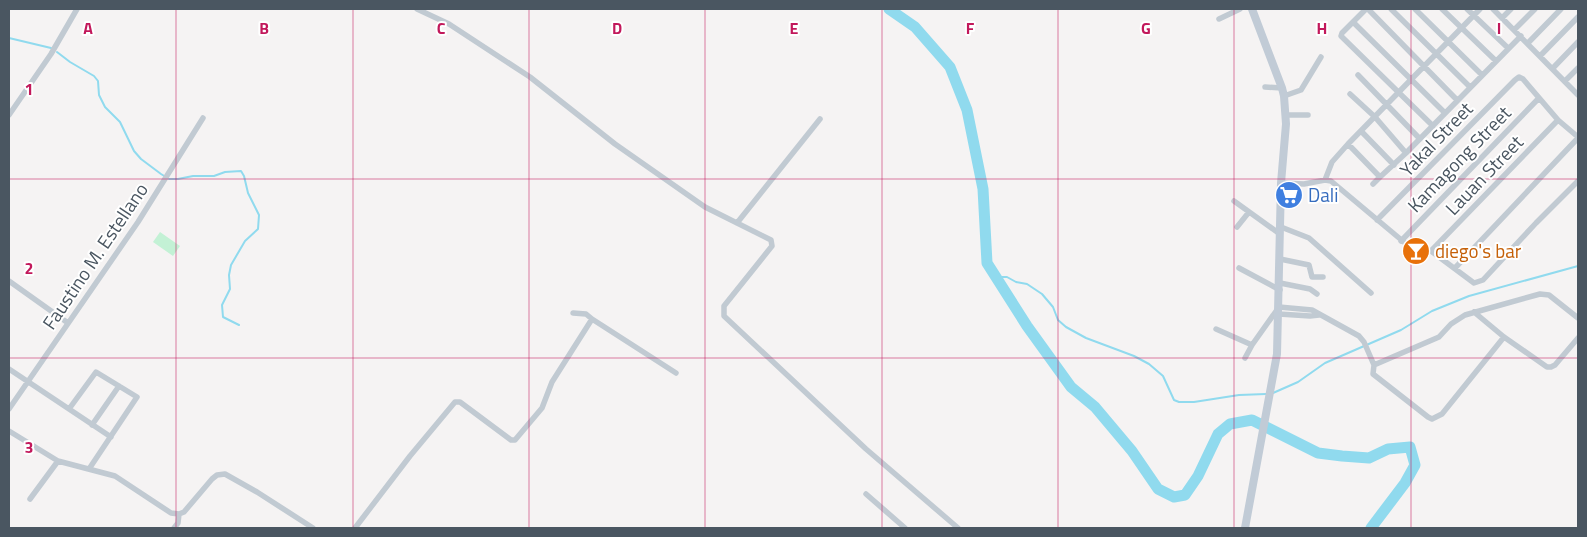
<svg xmlns="http://www.w3.org/2000/svg" width="1587" height="537" viewBox="0 0 1587 537" font-family="'Titillium Web',sans-serif">
  <rect width="100%" height="100%" fill="#f5f3f3"/>
  <path fill="#c3f1d5" d="M160,232L180,246L173,256L153,242Z"/>
  <g fill="none" stroke-linecap="round" stroke-linejoin="round">
    <path stroke="#90daee" stroke-width="2" d="M9,38L51,48
      M57,52L70,62L94,76L98,81L99,95L105,107L120,122L134,151L141,159L161,174L169,179H178L193,176H214L225,172L241,171L244,176L248,193L259,215L258,229L245,241L231,265L229,275L230,289L222,305L223,317L239,325
      M996,277H1007L1016,282L1027,284L1042,294L1053,307L1058,320L1066,327L1086,338L1134,356L1149,364L1163,376L1174,400L1179,402H1194L1239,395L1266,394
      M1273,393L1298,382L1325,363L1401,330L1432,311L1469,296L1578,266"/>
    <path stroke="#90daee" stroke-width="11" d="M889,9L915,27L950,67L967,110L983,189L987,263L1027,326L1071,387L1095,407L1132,451L1158,489L1174,497L1185,495L1198,476L1218,434L1230,424L1252,420L1318,453L1342,456L1369,458L1388,449L1410,447L1415,465L1405,483L1371,528"/>
    <path stroke="#c1cad2" stroke-width="5.5" d="M417,9L449,24L530,77L615,144L705,207L771,240L772,246L724,306V316L866,449L958,528
      M1366,9L1342,33L1341,36L1433,126
      M1368,9L1457,100
      M1391,9L1470,87
      M1415,9L1482,75
      M1442,9L1496,61
      M1467,9L1508,48
      M1493,9L1578,95
      M1502,18L1511,9
      M1219,19L1240,9
      M1353,22L1445,113
      M1514,30L1535,9
      M1528,43L1561,9
      M1540,56L1578,17
      M1553,68L1578,42
      M1358,75L1420,139
      M1565,81L1578,68
      M1265,87L1282,88
      M1350,94L1375,117L1406,153
      M1284,96L1301,90L1321,57
      M9,115L51,54L77,9
      M1285,115H1308
      M1361,131L1394,165
      M1348,144L1380,177L1406,153L1521,36
      M1325,180L1332,162L1348,144L1480,9
      M1281,183L1304,184L1325,180L1331,181L1411,248L1431,251L1474,283L1483,280L1536,223L1578,181
      M1373,184L1380,177
      M1234,201L1280,234
      M1377,220L1515,80L1519,77L1523,79L1558,120L1578,137
      M737,223L820,119
      M1237,227L1249,212
      M1281,227L1309,238L1371,293
      M1401,241L1539,98
      M1431,251L1558,120
      M1280,259L1309,265L1312,277H1323
      M1239,268L1280,290
      M1455,268L1578,138
      M9,281L68,323
      M1280,283L1310,289L1317,294
      M1474,312L1504,337L1547,367H1551L1555,365L1578,338
      M573,313L586,314L592,319
      M1279,314L1310,316L1319,315
      M1216,329L1252,345L1279,307L1312,310L1359,336L1364,342L1374,365
      M1504,337L1442,414L1432,419L1428,417L1373,374L1374,365L1439,337L1451,324L1465,315L1540,294L1549,295L1578,318
      M1245,358L1252,345
      M9,369L111,437
      M9,409L138,222L203,118
      M69,409L96,372L137,397L89,469
      M92,425L119,386
      M9,431L58,461L115,476L171,513L179,514L184,512L212,479L217,475L225,474L257,492L313,528
      M866,494L905,528
      M30,499L58,461
      M174,528L178,523L179,514
      M355,528L410,456L455,402H460L511,440H515L542,408L552,382L592,319L676,373"/>
    <path stroke="#c1cbd6" stroke-width="8" d="M1245,528L1277,354L1281,183L1286,124L1284,96L1282,88L1252,9"/>
  </g>
  <path fill="none" stroke="#c2185b" stroke-width="1" stroke-opacity="0.55" d="M176,9V528M353,9V528M529,9V528M705,9V528M882,9V528M1058,9V528M1234,9V528M1411,9V528M9,179H1578M9,358H1578"/>
  <defs>
    <g id="supermarket-disc" transform="scale(1.4375)"><circle r="9.5" fill="#3f7fe0" stroke="#fff"/><path d="M-6-5.5h2.5l.6 2H6L4.5 2H-2.5L-4.4-4H-6ZM-1.5 3.2a1.3 1.3 0 1 0 .1 0ZM3 3.2a1.3 1.3 0 1 0 .1 0Z" fill="#fff"/></g>
    <g id="bar-disc" transform="scale(1.4375)"><circle r="9.5" fill="#e8710a" stroke="#fff"/><path d="M-6-5H6L.8 .8V4.5H3.5V6h-7V4.5H-.8V.8Z" fill="#fff"/></g>
  </defs>
  <g fill-rule="evenodd">
    <use href="#supermarket-disc" x="1289" y="195"/>
    <use href="#bar-disc" x="1416" y="251"/>
  </g>
  <g text-anchor="middle" stroke-width="4" stroke-linejoin="round" paint-order="stroke">
    <g font-size="19" fill="#4a5661" stroke="#fff">
      <text transform="translate(1436 139) rotate(-46)" y="7">Yakal Street</text>
      <text transform="translate(1459 159) rotate(-46)" y="7">Kamagong Street</text>
      <text transform="translate(1484 175) rotate(-46)" y="7">Lauan Street</text>
      <text transform="translate(95 256) rotate(-56)" y="7">Faustino M. Estellano</text>
    </g>
    <g font-size="19" fill="#366cbe" stroke="#fff" text-anchor="start">
      <text x="1308" y="202">Dali</text>
    </g>
    <g font-size="19" fill="#c56008" stroke="#fff" text-anchor="start">
      <text x="1435" y="258">diego's bar</text>
    </g>
  </g>
  <g font-size="16" text-anchor="middle" font-weight="bold" fill="#c2185b" stroke="#fff" stroke-width="4" stroke-linejoin="round" paint-order="stroke">
    <text x="88" y="34">A</text>
    <text x="264" y="34">B</text>
    <text x="441" y="34">C</text>
    <text x="617" y="34">D</text>
    <text x="794" y="34">E</text>
    <text x="970" y="34">F</text>
    <text x="1146" y="34">G</text>
    <text x="1322" y="34">H</text>
    <text x="1499" y="34">I</text>
    <text x="29" y="95">1</text>
    <text x="29" y="274">2</text>
    <text x="29" y="453">3</text>
  </g>
  <rect width="1587" height="537" fill="none" stroke="#4a5661" stroke-width="20"/>
</svg>
